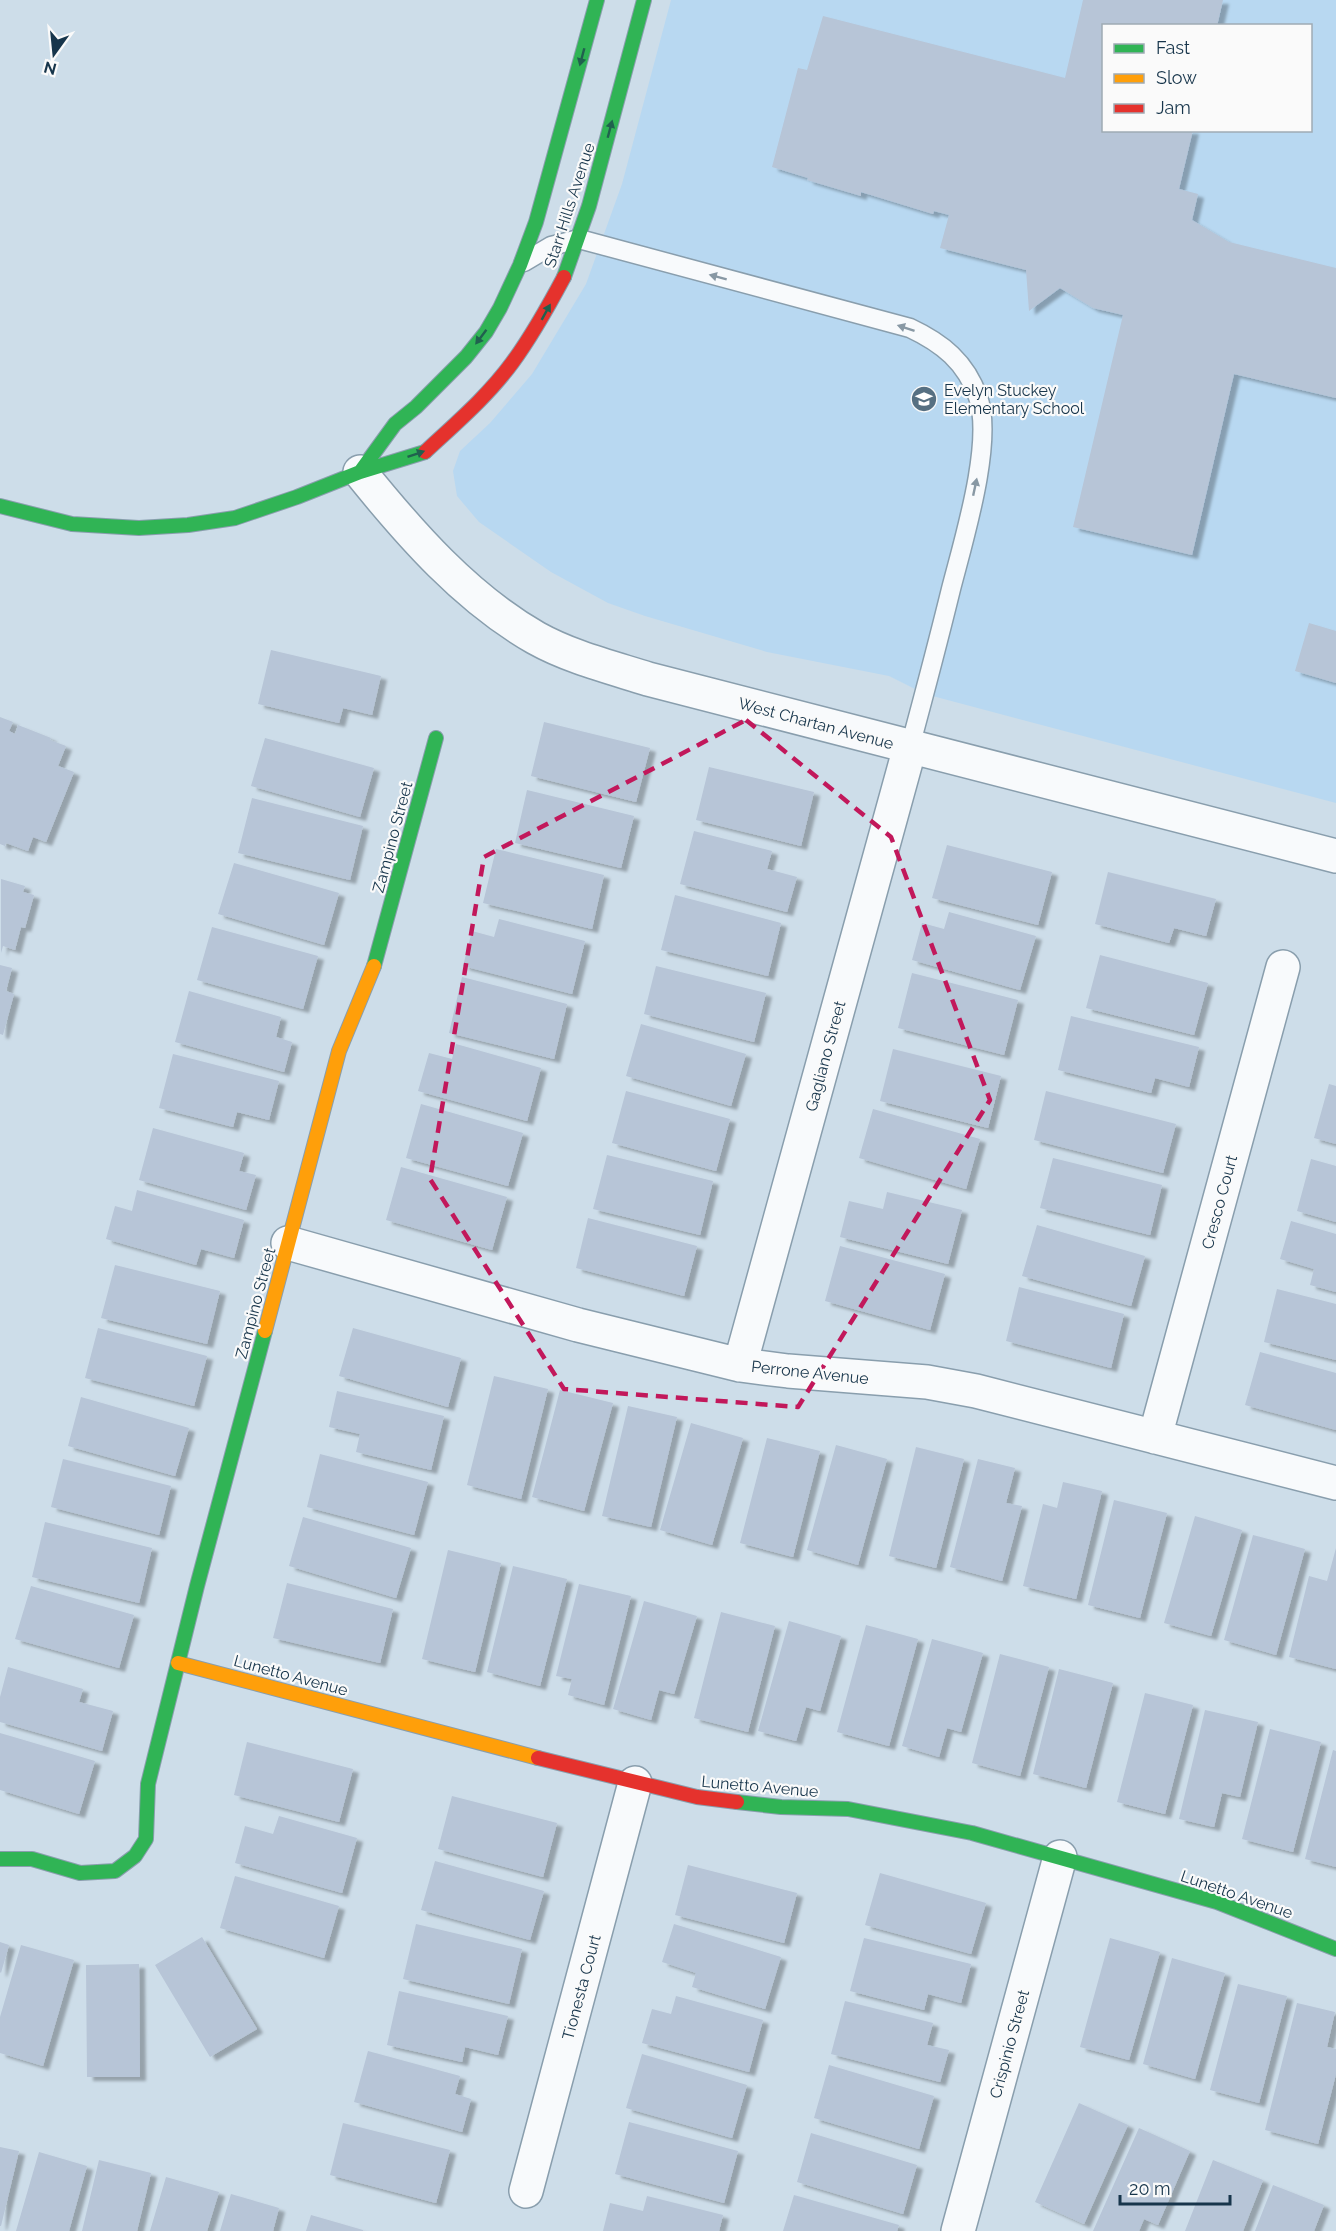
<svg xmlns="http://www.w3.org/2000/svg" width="1336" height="2231" viewBox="0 0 1336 2231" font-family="Raleway,sans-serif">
  <defs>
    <filter id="shadow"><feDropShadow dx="6" dy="4" stdDeviation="1.5" flood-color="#0004"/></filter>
  </defs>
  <rect width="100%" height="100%" fill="#cddde9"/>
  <path fill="#b8d8f1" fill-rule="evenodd" d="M671,0H1336V803L925,694L889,676L767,652L645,616L608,603L551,572L479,522L457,496L453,471L460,451L490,423L532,374L586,284L622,184ZM1104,26H1310V130H1104Z"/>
  <path fill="#b7c5d7" filter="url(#shadow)" d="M1083,0H1223L1217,26H1104V130H1193L1179,189L1198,194L1192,220L1229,242L1336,268V398L1234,374L1192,555L1073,527L1123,315L1093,308L1060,288L1029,311L1026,270L940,248L949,215L934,211L933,214L861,192V196L807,180L808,178L772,167L798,68L807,70L823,16L1065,78Z
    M1309,623L1336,631V683L1295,671Z
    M271,650L381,676L372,715L343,708L339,723L258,704Z
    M0,717L13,722L9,731L15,734L18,725L51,738L50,740L66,746L58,766L74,772L46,842L33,837L28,851L6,843L5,846L0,844Z
    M544,722L650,748L636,802L531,776Z
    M265,738L374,768L360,817L251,786Z
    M709,767L814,792L801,846L696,820Z
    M527,790L634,816L621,868L515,843Z
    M252,798L363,826L350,880L238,853Z
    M694,831L772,851L767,869L797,877L787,912L680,884Z
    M947,845L1052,872L1038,925L932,898Z
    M496,849L604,875L592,929L483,903Z
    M234,863L339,893L324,945L218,914Z
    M1108,872L1216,899L1206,936L1174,928L1169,943L1095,924Z
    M1,879L25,886L23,892L34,895L25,928L21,927L15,950L3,946L1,953Z
    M675,895L781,923L768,976L661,950Z
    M949,912L1036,936L1020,990L912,960L922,923L944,929Z
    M499,919L585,941L572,994L463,966L472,931L494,937Z
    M212,927L318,956L303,1009L197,980Z
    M1100,955L1208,983L1194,1035L1086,1008Z
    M0,965L12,968L6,991L14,994L3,1035L0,1034Z
    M656,966L766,993L754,1042L644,1014Z
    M912,973L1018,1000L1004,1055L898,1028Z
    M462,977L567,1004L554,1059L449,1033Z
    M189,991L281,1017L276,1037L292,1042L284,1072L175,1042Z
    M1071,1016L1199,1047L1189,1087L1155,1078L1151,1093L1058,1070Z
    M641,1024L746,1054L731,1106L626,1076Z
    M456,1044L541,1068L527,1121L418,1091L429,1053L452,1059Z
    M893,1049L1001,1076L988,1128L880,1101Z
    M173,1054L279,1081L269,1120L237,1112L233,1127L159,1108Z
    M1329,1084L1336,1086V1144L1314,1138Z
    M626,1091L730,1119L716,1171L612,1143Z
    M1046,1091L1176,1124L1163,1173L1034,1140Z
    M421,1104L523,1133L508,1186L406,1158Z
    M873,1109L980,1139L966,1189L859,1158Z
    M153,1128L244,1153L239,1171L256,1175L246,1210L139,1180Z
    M607,1155L713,1181L700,1235L593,1209Z
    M1053,1158L1162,1185L1150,1235L1040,1208Z
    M1311,1159L1336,1166V1222L1297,1211Z
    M401,1167L507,1197L492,1250L386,1220Z
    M137,1190L244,1220L234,1258L201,1249L196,1265L106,1239L115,1206L132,1211Z
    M887,1192L962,1210L948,1264L840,1237L849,1201L883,1209Z
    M588,1218L697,1246L684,1296L576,1268Z
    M1291,1221L1336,1234V1292L1310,1285L1314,1269L1280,1259Z
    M1037,1225L1145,1256L1131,1306L1022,1276Z
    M840,1246L945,1274L930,1330L825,1301Z
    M115,1265L220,1291L207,1344L101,1318Z
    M1019,1287L1124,1314L1111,1368L1006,1341Z
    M1277,1289L1336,1304V1360L1264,1342Z
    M98,1328L207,1356L194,1406L85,1378Z
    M353,1328L461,1358L448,1407L339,1376Z
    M1260,1352L1336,1373V1430L1245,1405Z
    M494,1376L548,1389L521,1499L467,1485Z
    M560,1390L613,1403L584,1511L532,1497Z
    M337,1391L444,1416L431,1470L356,1452L360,1434L329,1427Z
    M81,1397L189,1428L175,1476L68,1446Z
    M628,1406L677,1417L651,1527L602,1516Z
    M691,1423L743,1438L712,1545L660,1530Z
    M767,1438L820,1451L793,1557L740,1543Z
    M836,1445L887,1459L858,1565L807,1550Z
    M916,1447L964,1459L936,1568L889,1556Z
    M320,1454L428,1482L414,1535L307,1507Z
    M63,1459L171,1486L159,1535L51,1507Z
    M978,1459L1015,1468L1006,1503L1022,1506L1002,1581L950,1567Z
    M1063,1482L1102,1491L1076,1599L1023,1586L1043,1504L1057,1508Z
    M1114,1500L1167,1513L1140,1618L1088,1605Z
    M1195,1516L1242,1530L1211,1636L1164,1623Z
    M303,1517L411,1548L396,1598L289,1566Z
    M45,1522L152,1548L139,1603L32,1577Z
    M1253,1535L1305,1549L1276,1655L1224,1640Z
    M1336,1548V1669L1289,1657L1309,1576L1327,1581Z
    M448,1550L501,1563L475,1672L422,1659Z
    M513,1566L567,1579L540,1686L487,1672Z
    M287,1583L393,1609L380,1663L273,1638Z
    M579,1584L631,1596L604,1705L568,1695L572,1679L556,1676Z
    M31,1586L134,1615L119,1668L15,1639Z
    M644,1601L697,1616L674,1694L659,1690L651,1720L613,1709Z
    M721,1612L775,1626L748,1732L694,1718Z
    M789,1621L841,1636L820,1711L806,1707L796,1741L758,1731Z
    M866,1625L918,1639L889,1746L837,1732Z
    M932,1639L983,1653L961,1732L947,1728L939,1757L902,1746Z
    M1000,1654L1049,1667L1020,1776L972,1763Z
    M8,1667L83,1689L79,1702L113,1711L102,1751L0,1722V1697Z
    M1059,1669L1113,1683L1086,1788L1033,1774Z
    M1145,1693L1193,1705L1165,1814L1117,1802Z
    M1205,1710L1258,1722L1240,1797L1222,1793L1214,1827L1179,1819Z
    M1270,1729L1321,1742L1293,1852L1242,1839Z
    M0,1733L95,1761L79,1814L0,1790Z
    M247,1742L353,1769L339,1822L234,1795Z
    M1333,1750L1336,1751V1867L1305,1859Z
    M452,1796L557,1823L543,1877L438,1849Z
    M279,1816L357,1838L342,1893L235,1863L245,1826L273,1834Z
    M435,1861L544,1891L530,1940L421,1910Z
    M688,1865L797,1893L784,1943L675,1915Z
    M880,1873L986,1903L971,1954L865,1925Z
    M235,1876L339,1906L324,1958L220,1928Z
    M416,1924L522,1949L509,2004L403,1979Z
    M674,1924L781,1957L765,2009L692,1987L696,1973L662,1962Z
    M202,1937L257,2029L210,2057L155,1965Z
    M864,1938L971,1964L961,2003L928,1994L924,2010L850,1991Z
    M1110,1938L1160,1952L1129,2060L1080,2047Z
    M0,1942L9,1945L1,1973L0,1972Z
    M21,1945L74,1960L43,2066L0,2053V2017Z
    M1172,1958L1225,1973L1195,2079L1143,2064Z
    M139,1964L140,2077H87L86,1965Z
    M1238,1984L1287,1996L1259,2103L1210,2090Z
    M399,1991L508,2016L498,2055L465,2047L462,2062L387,2045Z
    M676,1996L763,2020L749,2072L642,2043L652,2009L671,2014Z
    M845,2001L933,2023L927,2045L949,2050L940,2082L831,2054Z
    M1297,2003L1335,2012L1327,2047L1336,2049V2074L1318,2144L1265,2130Z
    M368,2051L460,2076L455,2094L471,2099L462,2132L354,2102Z
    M642,2054L747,2085L732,2138L626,2108Z
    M829,2065L934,2096L919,2149L814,2118Z
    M1079,2103L1128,2125L1084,2224L1035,2202Z
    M629,2122L738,2151L724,2203L615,2174Z
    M343,2123L450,2150L436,2203L330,2175Z
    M1139,2128L1190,2151L1158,2225L1144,2219L1139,2231H1093Z
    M811,2133L917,2165L903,2214L797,2182Z
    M0,2147L19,2151L1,2226H0Z
    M39,2152L87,2166L69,2231H16Z
    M99,2160L151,2173L137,2231H82Z
    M1213,2160L1263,2180L1243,2231H1185Z
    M166,2177L219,2192L207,2231H150Z
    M1273,2185L1324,2205L1314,2231H1255Z
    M231,2194L279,2208L273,2231H220Z
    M794,2195L899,2225L897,2231H783Z
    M647,2196L723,2215L719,2231H603L610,2203L643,2211Z
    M311,2215L363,2230V2231H306Z"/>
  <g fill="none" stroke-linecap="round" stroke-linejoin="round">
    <g stroke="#899ead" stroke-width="21">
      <path id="lane" d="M524,262L551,246L579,239L910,328C942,343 966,362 978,397C994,442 963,542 951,589C938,642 924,695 910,747"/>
    </g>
    <g stroke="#899ead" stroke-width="36">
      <path id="street" d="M360,472C410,534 466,598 536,638C570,657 610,667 648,679L1336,856
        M288,1243L578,1325L740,1365L788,1371L927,1382L976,1391L1336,1483
        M740,1365L910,747
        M1155,1437L1283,967
        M526,2191L635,1783
        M958,2231L1060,1857"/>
    </g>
    <g stroke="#899ead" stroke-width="16">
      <path id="fast" d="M564,277L589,206L644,0
        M360,472L395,424L416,407L466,357L486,332L500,308L520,265L536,222L597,0
        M0,506L72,524L139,528L188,525L235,518L297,497L360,472L425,452
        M374,966L436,738
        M737,1802L781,1807L848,1809L972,1833L1217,1902L1336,1949
        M0,1859H32L80,1873L115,1871L135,1856L146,1839L148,1784L197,1586L265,1331"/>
    </g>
    <g stroke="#899ead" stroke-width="16">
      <path id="slow" d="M265,1331L339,1051L374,966
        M178,1663L538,1758"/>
    </g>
    <g stroke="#899ead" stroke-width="16">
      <path id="jam" d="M425,452C455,424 487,397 512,363C532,336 548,307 564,277
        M538,1758L697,1797L737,1802"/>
    </g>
    <use href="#lane" stroke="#f8fafc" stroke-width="18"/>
    <use href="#street" stroke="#f8fafc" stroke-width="33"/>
    <use href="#fast" stroke="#30b455" stroke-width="14"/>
    <use href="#slow" stroke="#ff9f0a" stroke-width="14"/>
    <use href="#jam" stroke="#e5322d" stroke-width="14"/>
  </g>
  <defs><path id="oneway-solid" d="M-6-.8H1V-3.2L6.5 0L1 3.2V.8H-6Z" transform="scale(1.5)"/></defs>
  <g fill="#20614e">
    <use href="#oneway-solid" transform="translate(582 57) rotate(105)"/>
    <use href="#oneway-solid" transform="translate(610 129) rotate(-75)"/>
    <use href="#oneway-solid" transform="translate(546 312) rotate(-61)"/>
    <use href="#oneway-solid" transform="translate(481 337) rotate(127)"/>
    <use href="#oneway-solid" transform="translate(416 454) rotate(-19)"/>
  </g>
  <g fill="#8898a4">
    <use href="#oneway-solid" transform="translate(718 277) rotate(-165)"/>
    <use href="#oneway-solid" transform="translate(906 328) rotate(-162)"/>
    <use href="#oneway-solid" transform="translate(975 487) rotate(-78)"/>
  </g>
  <path fill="none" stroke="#c2185b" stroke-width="4.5" stroke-dasharray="12 8" stroke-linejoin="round" d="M746,720L891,837L990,1100L798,1407L564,1389L430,1179L484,857Z"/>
  <defs>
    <g id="school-disc" transform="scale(1.35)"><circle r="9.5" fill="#577082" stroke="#fafafa"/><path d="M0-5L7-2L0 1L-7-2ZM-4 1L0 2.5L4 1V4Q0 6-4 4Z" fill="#fff"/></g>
  </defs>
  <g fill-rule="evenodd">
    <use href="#school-disc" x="924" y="399"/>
  </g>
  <g text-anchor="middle" stroke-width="4.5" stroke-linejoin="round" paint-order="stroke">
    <g font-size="16" fill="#17354b" stroke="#fafafa">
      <text transform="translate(569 205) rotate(-72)" y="6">Starr Hills Avenue</text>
      <text transform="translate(816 723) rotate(15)" y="6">West Chartan Avenue</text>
      <text transform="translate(392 837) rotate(-75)" y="6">Zampino Street</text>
      <text transform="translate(825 1056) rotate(-75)" y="6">Gagliano Street</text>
      <text transform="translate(1219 1202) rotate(-75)" y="6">Cresco Court</text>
      <text transform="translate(255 1303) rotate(-75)" y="6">Zampino Street</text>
      <text transform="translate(810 1372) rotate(6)" y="6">Perrone Avenue</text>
      <text transform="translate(291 1675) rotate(15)" y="6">Lunetto Avenue</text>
      <text transform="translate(760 1786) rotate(5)" y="6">Lunetto Avenue</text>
      <text transform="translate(1237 1894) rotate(19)" y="6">Lunetto Avenue</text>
      <text transform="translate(581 1987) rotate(-75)" y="6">Tionesta Court</text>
      <text transform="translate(1009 2044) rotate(-75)" y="6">Crispinio Street</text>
    </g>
    <g font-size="16" fill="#17354b" stroke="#fafafa" text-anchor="start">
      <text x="944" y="396">Evelyn Stuckey<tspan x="944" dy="18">Elementary School</tspan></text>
    </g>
  </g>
  <rect x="1102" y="24" width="210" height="108" fill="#fafafa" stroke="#9fabb4" stroke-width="1.5"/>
  <rect x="1114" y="44" width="30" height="9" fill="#30b455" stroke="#9fabb4" stroke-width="1.5"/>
  <text x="1156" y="54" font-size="18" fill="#17354b">Fast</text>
  <rect x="1114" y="74" width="30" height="9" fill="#ff9f0a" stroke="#9fabb4" stroke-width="1.5"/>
  <text x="1156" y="84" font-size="18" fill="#17354b">Slow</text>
  <rect x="1114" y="104" width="30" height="9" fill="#e5322d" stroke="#9fabb4" stroke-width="1.5"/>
  <text x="1156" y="114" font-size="18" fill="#17354b">Jam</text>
  <g transform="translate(54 54) rotate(195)" stroke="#fafafa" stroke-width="4.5" paint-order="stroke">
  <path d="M0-4.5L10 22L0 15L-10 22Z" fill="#17354b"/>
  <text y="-9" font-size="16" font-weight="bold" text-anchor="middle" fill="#17354b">N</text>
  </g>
  <path d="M1120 2195v9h110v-9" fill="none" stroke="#17354b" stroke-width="3"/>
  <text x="1129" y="2195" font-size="18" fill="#17354b" stroke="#fafafa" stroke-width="4.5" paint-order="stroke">20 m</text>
</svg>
